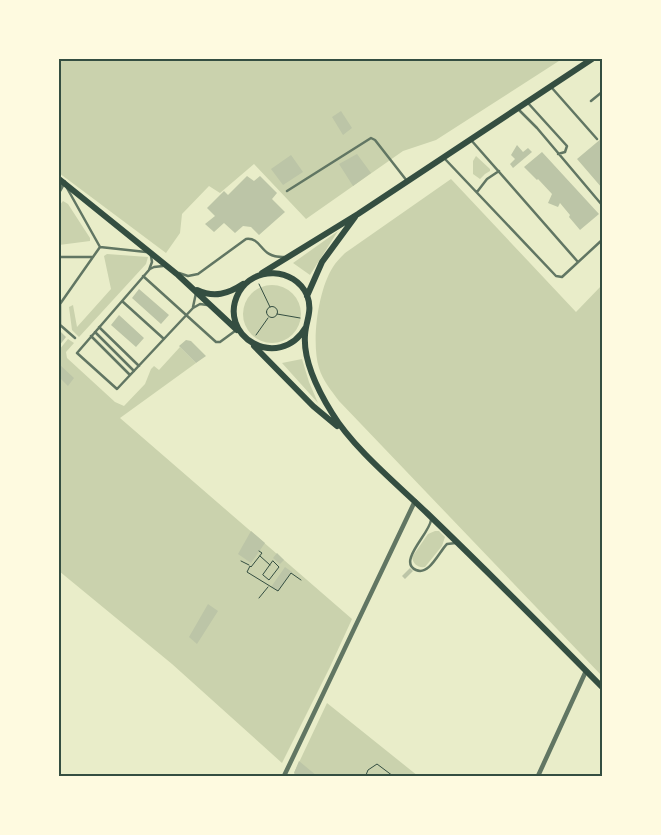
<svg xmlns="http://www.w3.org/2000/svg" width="661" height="835" viewBox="0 0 661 835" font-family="Lato,sans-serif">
  <rect width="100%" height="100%" fill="#e9edc9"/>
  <path fill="#cad2ad" d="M59,59H562L436,140L403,151L306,219L254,164L220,193L209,186L182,214L180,233L166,253L59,173Z
    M476,156L490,169V171L485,174L480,179L473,174V161Z
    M451,179L576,312L602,285V676L339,401C331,390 323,381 319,368C311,342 318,290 333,267C336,262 341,257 345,253Z
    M63,201L68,204L90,238V241L59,245V206Z
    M338,231L310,275L293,263Z
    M107,254L148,257L146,264L79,337L72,330L69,307L73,305L77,327L111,289L104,256Z
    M243 314a29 29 0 1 1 58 0a29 29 0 1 1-58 0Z
    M68,339L74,343L66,352L67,358L115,402L124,406L145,384L151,369L154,366L159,370L180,347L196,363L120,418L352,619L330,667L282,763L172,664L59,571V350Z
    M302,359L309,382L318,403L282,363Z
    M435,531H439L445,537L442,546L425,567C418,568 413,564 412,557L428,534Z
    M327,703L418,776H297L294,773Z"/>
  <path fill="#bcc5a7" d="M341,111L352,128L343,135L332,117Z
    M602,138V188L577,159Z
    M517,145L523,152L528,148L532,152L513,168L510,164L515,159L511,155Z
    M542,152L599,214L580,230L569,217L570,215L560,203L558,207L548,203L552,194L538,179L537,180L524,167Z
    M357,154L371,173L353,186L339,164Z
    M291,155L303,172L283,185L271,169Z
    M247,176L254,181L260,176L277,193L272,199L285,212L259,235L251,227L243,226L235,233L224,223L214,232L205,224L215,216L207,208L224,191L228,195Z
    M139,289L169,315L161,324L132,298Z
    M119,315L144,338L136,347L111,325Z
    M59,330L66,337L59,346Z
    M186,340L191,341L206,356L196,363L179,346Z
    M60,365L74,378L68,386L59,377Z
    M251,531L265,543L251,563L238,554Z
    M277,553L284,560L280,564L273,558Z
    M285,567L292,572L278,591L271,587Z
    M410,568L413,571L405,579L402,576Z
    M208,604L218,611L197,644L189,637Z
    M299,761L317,776H297L294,773Z"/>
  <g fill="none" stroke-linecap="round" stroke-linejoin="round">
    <path stroke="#344e41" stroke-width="1" d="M259,284L270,307
      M266.5 312a5.5 5.5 0 1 1 11 0a5.5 5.5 0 1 1-11 0Z
      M277,314L300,318
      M256,335L268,318
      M259,551L262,553L251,567L250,566L247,572L278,591L291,573L301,580
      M260,556L270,565
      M241,561L249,565
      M273,561L279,567L269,580L263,575Z
      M259,598L268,587
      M362,776L366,775L368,770L377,764L393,776"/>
    <path stroke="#617663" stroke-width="2.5" d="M552,88L597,139
      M591,101L602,92
      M528,103L567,146L565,152L558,154
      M518,109L537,128L602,205
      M471,140L578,262
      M445,159L556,276L562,277L602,240
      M67,188L100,247
      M287,191L371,138L375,140L407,181
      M477,192L487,179L499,171
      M100,247L146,252
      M151,256L152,262L149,270L77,353L117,389L193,308L200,304L207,305
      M59,257H93
      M150,269L154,267L163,266
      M179,273L188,276L198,274L246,239C263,237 259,258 284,257
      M143,276L216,342H220L235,331
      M122,301L164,339
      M193,307L196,293
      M59,324L75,338
      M60,324V304L100,247
      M99,327L139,366
      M95,332L134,371
      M91,336L130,375
      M431,520C430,533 397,562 416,570C429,576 439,552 447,544L456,543"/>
    <path stroke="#617663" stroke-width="4.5" d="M59,191L64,182
      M284,776L415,501
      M538,776L586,671"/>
    <path stroke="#344e41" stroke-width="6" d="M59,179L178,275L237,330
      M262,273L358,214L592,59
      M197,290C214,298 228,294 243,284
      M307,296L322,262L355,217
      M306,327C279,373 215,336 239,292C254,266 294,267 307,295C313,311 306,320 305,335C303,361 319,392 332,413C353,448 398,485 428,514C487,571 545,629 602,687
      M254,346L313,406L337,426"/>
  </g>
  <rect width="661" height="835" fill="none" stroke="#fefae0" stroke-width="120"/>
  <rect x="60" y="60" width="541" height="715" fill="none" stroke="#344e41" stroke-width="2"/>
</svg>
